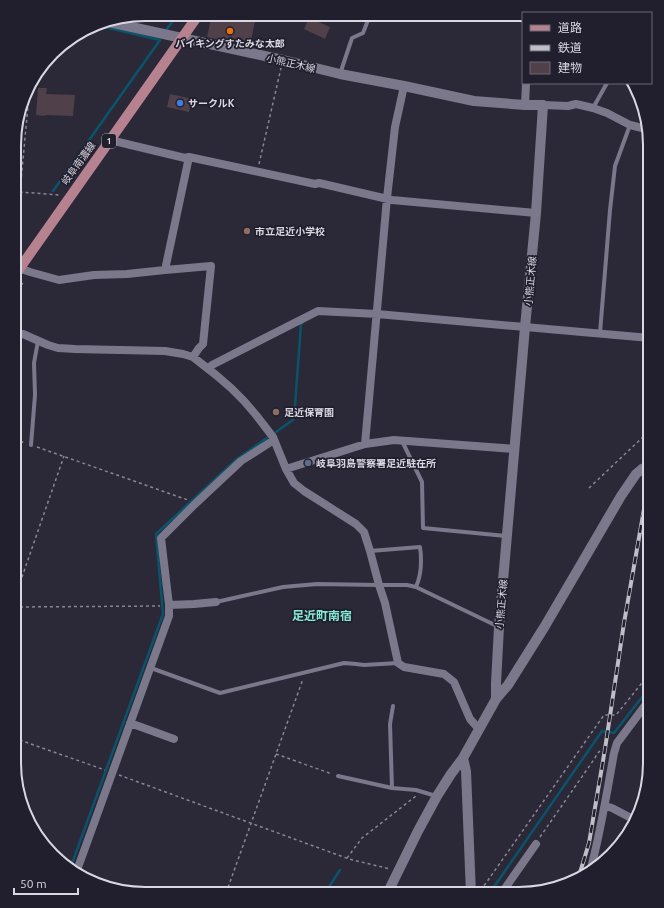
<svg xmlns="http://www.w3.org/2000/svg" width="664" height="908" viewBox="0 0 664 908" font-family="Ubuntu,'Noto Sans JP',sans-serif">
  <rect width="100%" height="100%" fill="#2b2938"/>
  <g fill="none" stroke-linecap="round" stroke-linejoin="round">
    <path stroke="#0a546b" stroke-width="2.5" d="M167,29L178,14
      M53,191L160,40L96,25
      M276,432L294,419L301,324L303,323
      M70,869L163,614L156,534L237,459L267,438
      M325,893L340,870
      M489,894L602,731L614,733L650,687"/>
  </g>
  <path fill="#50404a" d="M231,15L255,21L250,46L207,37L211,18L230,22Z
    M309,18L330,27L325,39L304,29Z
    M38,88H47L46,94L75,95L73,116L45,115V116L36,115Z
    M170,94L192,99L189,112L167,107Z"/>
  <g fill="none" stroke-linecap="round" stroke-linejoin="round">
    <path stroke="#888692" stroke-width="1.5" stroke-dasharray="3 3" stroke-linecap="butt" d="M30,84L20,192L60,195
      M259,164L281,68
      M21,283L23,284
      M15,439L25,443
      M37,447L188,500
      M589,488L643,437L645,433L650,407
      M14,600L64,456
      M14,607L160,606
      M14,738L105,770
      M276,754L332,774
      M119,775L349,859L390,869
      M540,837L595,758C598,752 599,750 607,750
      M347,858L362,838L416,796
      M480,890L486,883L557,782L604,715H616L650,673
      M226,893L303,679"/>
    <path stroke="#7a788a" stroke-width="4" d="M340,74L352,38L363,33L370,15
      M593,108L607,83
      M600,333L610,210L615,166L630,125
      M402,441L422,482L423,528L506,536
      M31,445L35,395L34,363L38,341
      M370,551L420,547C422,561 422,573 416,587
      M216,602L283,587L317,584L379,585H407L416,587L499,627
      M151,668L220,693L344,663L356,664L364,665L398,663
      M393,706L390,724L392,788L416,790L436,796
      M338,776L392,788"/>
    <path stroke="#7a788a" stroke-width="8" d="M525,105L526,83
      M543,105L568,106L576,104L593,108L607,113L630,125L646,129
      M110,140L185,158L189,157L315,184L319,183L392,200L536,213
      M189,157L165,270L211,266L203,344L199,348L193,357
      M16,267L30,272L59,280L94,275L127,274L165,270
      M15,333L23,334L48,345L58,348L75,349L165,351L183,354L193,357L216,375L231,388L244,401L256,415L273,437L286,469L294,483L304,491L356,524L364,532L370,551L379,585L385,603L398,663L404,667L444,674L454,682L470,719L479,729
      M208,369L212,365L318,311L377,314L650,338
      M365,444L387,198L395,127L404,86
      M286,469L365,444L394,440L515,449
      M169,605L194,604L216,602
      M130,723L174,739
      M605,806L612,808L633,819
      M591,868C601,830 607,792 614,753L617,743L650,699
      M76,873L169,616V605L161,538L194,505L241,461L274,440
      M501,894L536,844"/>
    <path stroke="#7a788a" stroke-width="10" d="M104,21L283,60L340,74L404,86L474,101L525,105H543L536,213L525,327L499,627L496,683V699
      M463,758L466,771L471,894
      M387,894L418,831L437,796L451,774L463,758L496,699L508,685L545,626L621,496L636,474L642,469L650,466"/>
    <path stroke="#b78290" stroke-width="10" d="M15,275L199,14"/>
    <g stroke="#bfbdc8" stroke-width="4">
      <path id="rail" d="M578,879L589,843L605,749L624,623L650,475"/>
    </g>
    <use href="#rail" stroke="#211f2e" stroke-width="2.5" stroke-dasharray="8" stroke-linecap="butt"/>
  </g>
  <circle fill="#e8710a" stroke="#211f2e" stroke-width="1.5" cx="230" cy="31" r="4"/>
  <circle fill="#3f7fe0" stroke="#211f2e" stroke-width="1.5" cx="180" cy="103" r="4"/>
  <g fill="#8d6e63" stroke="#211f2e" stroke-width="1.5">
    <circle cx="247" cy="231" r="4"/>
    <circle cx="276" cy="412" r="4"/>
  </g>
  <circle fill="#5c6f8a" stroke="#211f2e" stroke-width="1.5" cx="308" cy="463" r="4"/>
  <g text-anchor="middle" stroke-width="3.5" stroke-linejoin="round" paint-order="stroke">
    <rect fill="#211f2e" stroke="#a2a0ac" stroke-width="1" x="102" y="134" width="14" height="14" rx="3"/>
    <g font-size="9" font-weight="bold" fill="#d9d8e2">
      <text x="109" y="144">1</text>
    </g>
    <g font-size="10" font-weight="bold" fill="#d9d8e2" stroke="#211f2e" text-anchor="start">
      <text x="230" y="47" text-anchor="middle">バイキングすたみな太郎</text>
      <text x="188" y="107">サークルK</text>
      <text x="255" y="235">市立足近小学校</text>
      <text x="284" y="416">足近保育園</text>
      <text x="316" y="467">岐阜羽島警察署足近駐在所</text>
    </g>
    <g font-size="10" fill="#d9d8e2" stroke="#211f2e">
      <text transform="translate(291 63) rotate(13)" y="4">小熊正木線</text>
      <text transform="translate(78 163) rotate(-54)" y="4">岐阜南濃線</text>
      <text transform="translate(530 281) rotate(-85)" y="4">小熊正木線</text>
      <text transform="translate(501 604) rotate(-85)" y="4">小熊正木線</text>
    </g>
    <g font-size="12" font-weight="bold" fill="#84e9d4" stroke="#211f2e">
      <text x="322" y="620">足近町南宿</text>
    </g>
  </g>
  <path d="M0 0H664V908H0ZM145 21H519A124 124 0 0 1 643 145V763A124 124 0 0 1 519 887H145A124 124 0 0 1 21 763V145A124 124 0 0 1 145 21Z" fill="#211f2e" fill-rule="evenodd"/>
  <path fill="none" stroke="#d9d8e2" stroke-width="2" d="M145 21H519A124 124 0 0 1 643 145V763A124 124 0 0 1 519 887H145A124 124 0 0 1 21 763V145A124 124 0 0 1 145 21Z"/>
  <rect x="522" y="12" width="130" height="72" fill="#211f2e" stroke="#6b6976"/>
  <rect x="530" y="25" width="20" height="6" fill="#b78290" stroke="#6b6976"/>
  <text x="558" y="32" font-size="12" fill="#d9d8e2">道路</text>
  <rect x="530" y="45" width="20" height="6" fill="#bfbdc8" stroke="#6b6976"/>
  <text x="558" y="52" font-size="12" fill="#d9d8e2">鉄道</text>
  <rect x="530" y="62" width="20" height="12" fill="#50404a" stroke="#6b6976"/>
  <text x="558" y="72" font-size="12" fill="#d9d8e2">建物</text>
  <path d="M14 888v6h64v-6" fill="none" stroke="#d9d8e2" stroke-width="2"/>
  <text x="20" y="888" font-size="12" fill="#d9d8e2" stroke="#211f2e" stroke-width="3" paint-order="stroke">50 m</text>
</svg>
